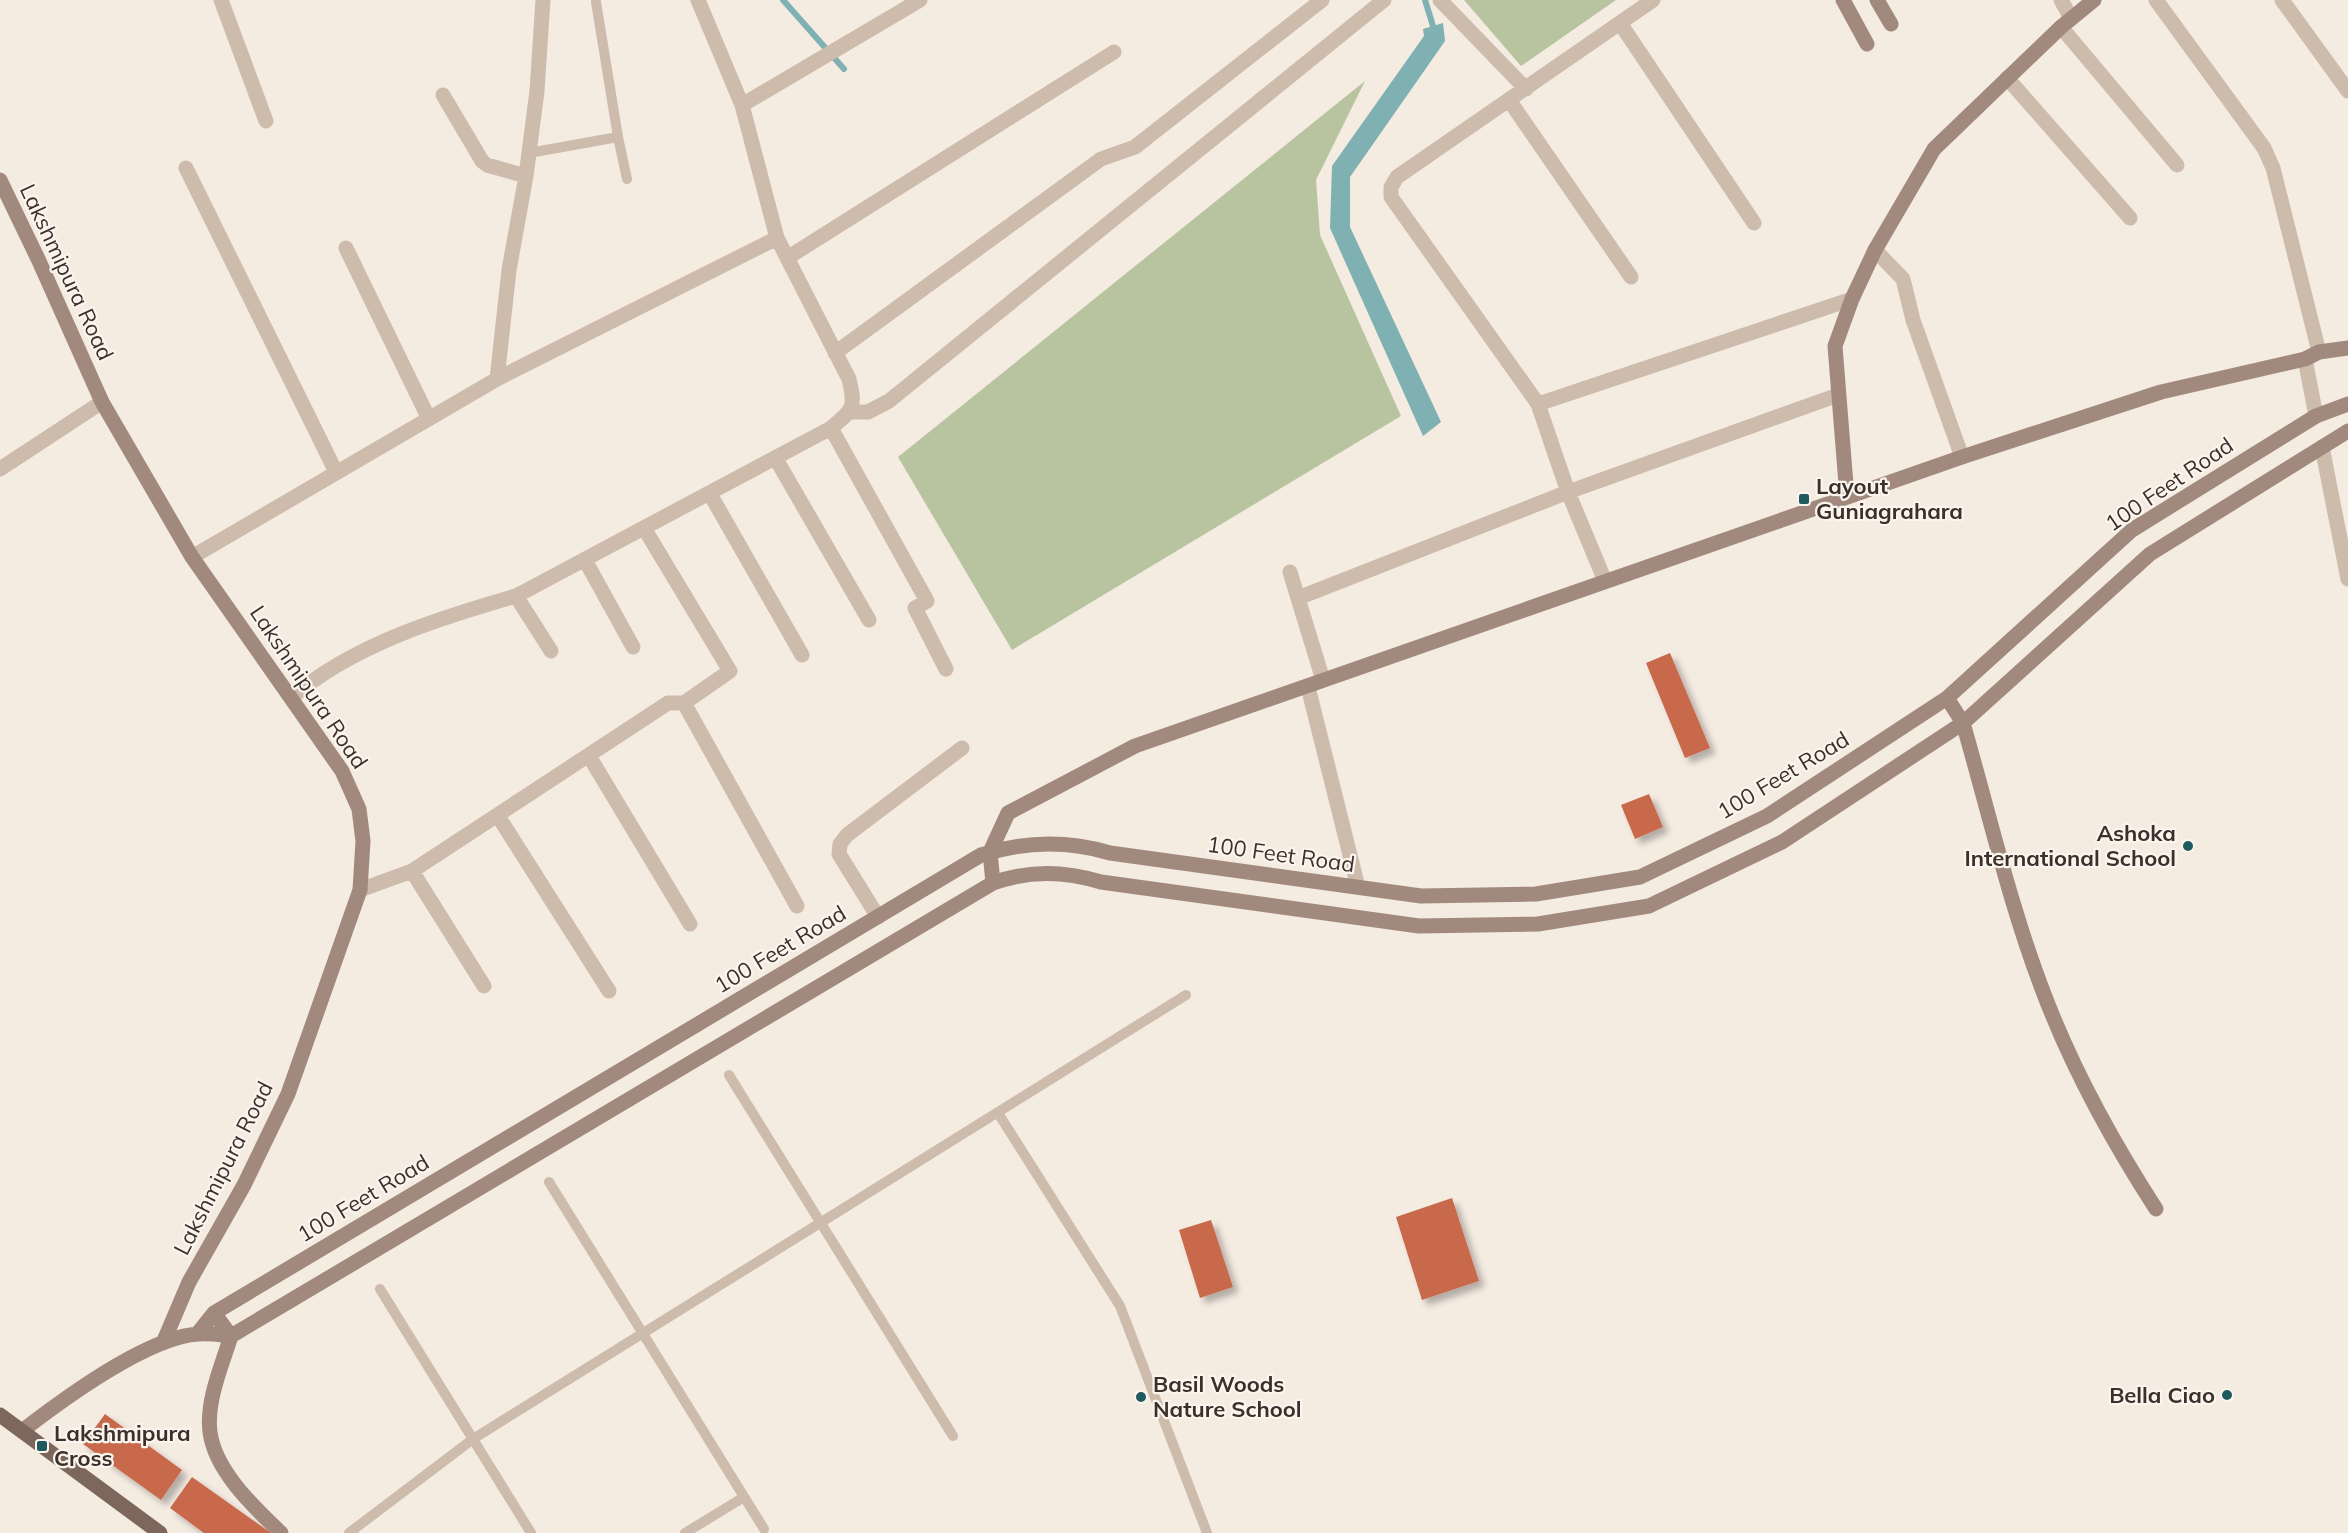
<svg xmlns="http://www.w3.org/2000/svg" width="2348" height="1533" viewBox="0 0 2348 1533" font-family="Mulish,sans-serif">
  <defs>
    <filter id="shadow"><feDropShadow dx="5.5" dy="5.5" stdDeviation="3" flood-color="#0004"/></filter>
  </defs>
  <rect width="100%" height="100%" fill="#f4ebe1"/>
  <path fill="#b8c4a0" d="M1464,0H1616L1521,66Z
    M1365,81L1316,180L1320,235L1401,416L1012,650L898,457Z"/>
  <path fill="#7fb0b2" d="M1443,23L1445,41L1350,177V227L1441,422L1423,436L1330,228L1332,166L1424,36L1423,29Z"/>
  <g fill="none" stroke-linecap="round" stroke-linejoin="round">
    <path stroke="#7fb0b2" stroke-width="6" d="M783,0L844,69
      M1425,0L1433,26V34"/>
  </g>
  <path fill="#c8694b" filter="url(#shadow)" d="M1670,653L1710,748L1685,758L1646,663Z
    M1649,794L1663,827L1635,839L1621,805Z
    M1452,1198L1479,1281L1422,1300L1396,1217Z
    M1211,1220L1233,1287L1200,1298L1179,1230Z
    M105,1414L182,1470L161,1500L83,1444Z
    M192,1477L271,1533H204L170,1508Z"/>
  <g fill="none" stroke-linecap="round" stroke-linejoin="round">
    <path stroke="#cdbbac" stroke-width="10" d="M596,2L618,137
      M529,153L618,137L627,179
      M729,1075L953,1436
      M998,1113L1120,1306L1207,1533
      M549,1182L764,1529
      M380,1289L531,1533
      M349,1533L473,1439L1186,995
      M685,1533L744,1497"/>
    <path stroke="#cdbbac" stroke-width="15" d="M221,0L266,121
      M698,0L742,105L777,238L849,379C856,408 853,410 831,428
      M1440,0L1526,89
      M2061,0L2071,18
      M2156,0L2264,148L2273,168L2319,352
      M2282,0L2348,91
      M1620,23L1754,223
      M2061,27L2177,165
      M2007,78L2130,218
      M443,95L482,161L487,165L526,176
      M1509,100L1631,277
      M742,105L920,0
      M186,168L336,472
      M346,248L429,419
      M1875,250L1903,279L1913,320L1962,457
      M787,258L1114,52
      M835,353L1101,159L1135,147L1322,0
      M2305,359L2316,416
      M497,379L509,270L526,176L537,91L543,0
      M1538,404L1852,299
      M850,412H868L889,401L1384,0
      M2322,447L2348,579
      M776,459L869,620
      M0,469L102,402
      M710,494L802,655
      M644,528L730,671L684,703
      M192,557L497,379L777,238
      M585,560L633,647
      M1290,572L1323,680
      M1605,581L1568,492L1538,404L1391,197V187L1397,177L1653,0
      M516,596L551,651
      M1298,598L1568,492L1838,395
      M1308,687L1358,887
      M292,697C353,645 439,618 516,596L831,428L927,601L915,608L946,669
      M589,756L690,924
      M498,816L609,991
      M412,871L484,986
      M360,890L412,871L668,703H684L797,906
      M878,917L839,854L840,844L847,835L962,748"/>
    <path stroke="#a18a7d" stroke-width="15" d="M1843,0L1867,44
      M1877,0L1891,24
      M0,180L39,261L102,402L192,557L342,771L359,809L363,841L360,890L288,1094L244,1185L189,1282L163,1343
      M1847,497L1835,346L1852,299L1875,250L1934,149L2061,27L2094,0
      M1947,698L1963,723C1989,813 2010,906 2044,994C2073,1070 2112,1141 2156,1209
      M993,883L990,852L1008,813L1135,746L1962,457L2161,392L2305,359L2319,352L2348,348
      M214,1313L231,1336C222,1365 206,1401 210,1432C215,1471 254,1507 281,1533
      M198,1333L214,1313L981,855C1025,841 1066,840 1110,853L1421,896L1536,894L1640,877L1767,816L1947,698L2132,530L2316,416L2348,404
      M22,1431C62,1400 149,1336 199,1334C210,1333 221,1335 231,1336L993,883C1030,870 1064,871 1101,882L1419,926L1538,924L1649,906L1782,842L1963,723L2150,554L2348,431"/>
    <path stroke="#7d675c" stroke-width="15" d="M0,1415L160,1533"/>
  </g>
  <g fill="#1f5a5e" stroke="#fbf5ee" stroke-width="2">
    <rect x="1798" y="493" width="12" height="12" rx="3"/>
    <circle cx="2188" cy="846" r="6"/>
    <circle cx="2227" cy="1395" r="6"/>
    <circle cx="1141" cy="1397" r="6"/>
    <rect x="36" y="1440" width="12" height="12" rx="3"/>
  </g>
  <g text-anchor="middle" stroke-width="4.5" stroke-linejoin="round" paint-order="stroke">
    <g font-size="22" fill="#3b302b" stroke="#fbf5ee">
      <text transform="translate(67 272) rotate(65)" y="8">Lakshmipura Road</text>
      <text transform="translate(2169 484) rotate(-34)" y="8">100 Feet Road</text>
      <text transform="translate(309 687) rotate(56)" y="8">Lakshmipura Road</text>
      <text transform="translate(1783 775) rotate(-31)" y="8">100 Feet Road</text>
      <text transform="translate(1281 854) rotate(8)" y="8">100 Feet Road</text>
      <text transform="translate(780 949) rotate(-31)" y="8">100 Feet Road</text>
      <text transform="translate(223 1168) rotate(-63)" y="8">Lakshmipura Road</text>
      <text transform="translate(363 1198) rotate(-31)" y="8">100 Feet Road</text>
    </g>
    <g font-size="22" font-weight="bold" fill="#3b302b" stroke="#fbf5ee" text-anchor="start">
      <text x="1816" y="494">Layout<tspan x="1816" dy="25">Guniagrahara</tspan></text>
      <text x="2176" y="841" text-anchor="end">Ashoka<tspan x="2176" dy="25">International School</tspan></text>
      <text x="1153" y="1392">Basil Woods<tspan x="1153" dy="25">Nature School</tspan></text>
      <text x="2215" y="1403" text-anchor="end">Bella Ciao</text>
      <text x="54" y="1441">Lakshmipura<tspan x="54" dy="25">Cross</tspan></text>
    </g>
  </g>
</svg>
